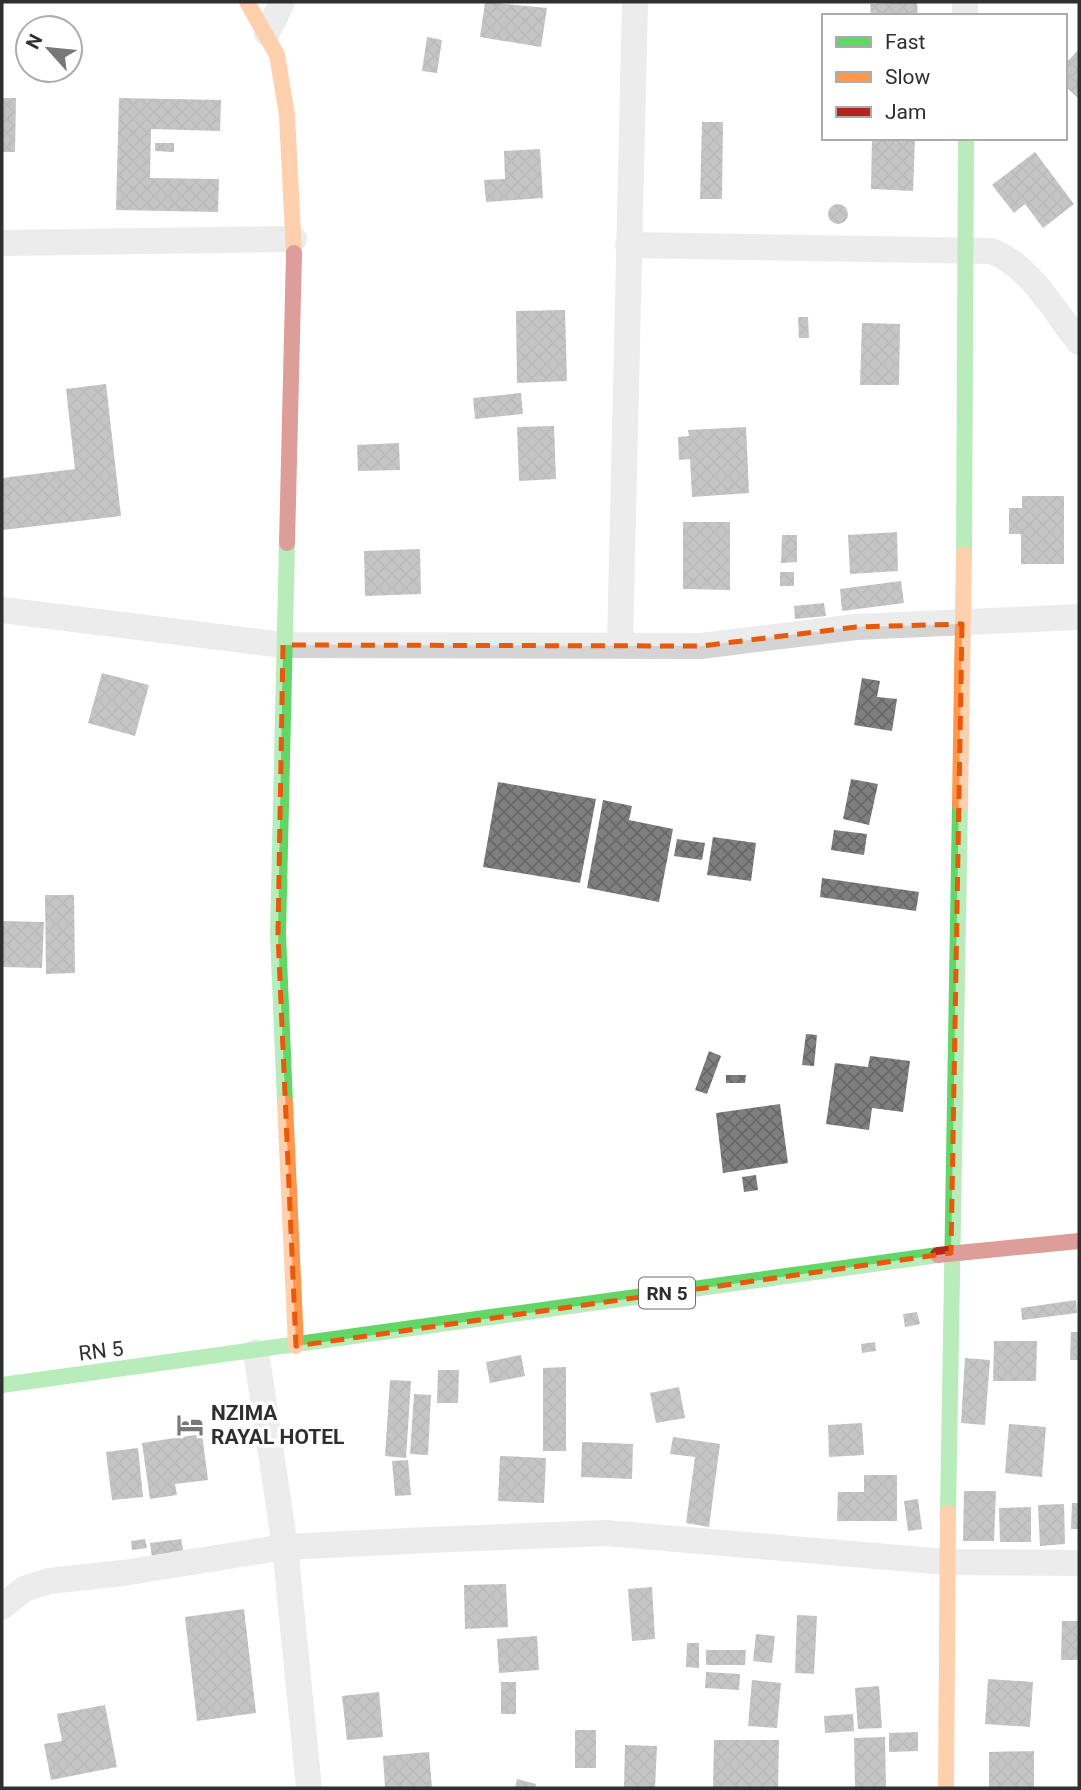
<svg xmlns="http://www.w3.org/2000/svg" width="1081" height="1790" viewBox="0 0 1081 1790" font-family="Roboto,sans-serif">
  <defs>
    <pattern id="building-cross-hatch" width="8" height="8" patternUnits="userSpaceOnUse" patternTransform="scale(1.75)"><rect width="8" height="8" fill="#7f7f7f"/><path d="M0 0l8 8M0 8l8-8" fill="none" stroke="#686868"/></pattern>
  </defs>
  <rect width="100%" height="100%" fill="#fff"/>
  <path fill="url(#building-cross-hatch)" d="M485,2L547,8L541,47L480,37Z
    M917,2L918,16H871L870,4Z
    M427,37L442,40L437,73L422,71Z
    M1079,49V99L1065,86V64Z
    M2,98H16L15,152H2Z
    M119,98L221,100L220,131L151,129L150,178L219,179L218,212L116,210Z
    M702,122H723L722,199H700Z
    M872,138H915L913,191L871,189Z
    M155,143H174V152L155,151Z
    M540,149L543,198L486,202L484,180L505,179L504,151Z
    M1035,152L1074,204L1043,228L1025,204L1014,213L992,185Z
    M828 214a10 10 0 1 1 20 0a10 10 0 1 1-20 0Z
    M565,310L567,381L517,383L516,311Z
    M798,317H808L809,338H799Z
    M862,323L900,324L899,385H860Z
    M106,384L121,516L3,530L2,478L75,469L66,389Z
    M521,393L523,414L475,419L473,398Z
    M554,426L556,479L519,481L517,427Z
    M746,427L749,493L692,497L690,459L679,460L678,437L689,436L688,430Z
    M399,443L400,470L358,471L357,445Z
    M1022,496H1064V564H1021V534H1009V508H1022Z
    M683,522H730V590L683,589Z
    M897,532L898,571L850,574L848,535Z
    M782,535H797V562L781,563Z
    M420,549L421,594L365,596L364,551Z
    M780,572H794V586H780Z
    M901,581L904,603L842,611L840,589Z
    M824,603L826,616L795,619L794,606Z
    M102,673L149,685L135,736L88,723Z
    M862,678L880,681L877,697L897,699L892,731L854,725Z
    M851,779L878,784L869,825L843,819Z
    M498,782L596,799L580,883L483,867Z
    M603,800L632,806L629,820L673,829L659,902L587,888Z
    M834,830L867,834L864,855L831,850Z
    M713,837L756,843L751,881L707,875Z
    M677,839L705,843L702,860L674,856Z
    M822,878L919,892L916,911L820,897Z
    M45,895H74L75,973L46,974Z
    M2,921L44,922L42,968L2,967Z
    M806,1034L817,1035L814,1066L802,1065Z
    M709,1051L721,1056L707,1094L695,1090Z
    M870,1056L910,1061L903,1112L872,1108L869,1130L826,1124L835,1063L868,1067Z
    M726,1075H746L745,1083H726Z
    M780,1104L788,1163L723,1173L716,1113Z
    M756,1175L758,1190L744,1192L742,1177Z
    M1076,1300L1077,1313L1022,1320L1021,1308Z
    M917,1312L920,1324L905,1327L903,1314Z
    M1071,1332H1079V1360H1070Z
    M994,1341H1037L1036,1381H993Z
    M875,1342L876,1351L862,1353L861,1344Z
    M521,1355L525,1376L490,1383L486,1362Z
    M965,1358L990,1360L985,1425L961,1423Z
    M566,1367V1451H543V1368Z
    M438,1370H459L458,1403H437Z
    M390,1380L411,1381L406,1458L385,1456Z
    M679,1387L685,1418L656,1423L650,1393Z
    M414,1394L431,1395L428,1455L410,1454Z
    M862,1423L864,1455L829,1457L828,1425Z
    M1009,1424L1046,1427L1042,1477L1005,1473Z
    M202,1434L208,1480L175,1484L177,1495L150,1499L142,1443Z
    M673,1437L720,1444L709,1527L686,1523L695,1457L670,1454Z
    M582,1442L633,1444L632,1479L581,1477Z
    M138,1448L143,1497L112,1500L106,1452Z
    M500,1456L546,1458L544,1503L498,1501Z
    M408,1460L411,1495L395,1496L392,1461Z
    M864,1475H897V1521H837L838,1492H864Z
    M964,1491H996L994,1541H963Z
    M918,1499L922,1529L908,1531L904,1501Z
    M1072,1503H1079V1529H1071Z
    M1064,1504L1065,1544L1040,1546L1038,1505Z
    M1031,1507V1542H1000L999,1508Z
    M145,1539L147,1548L132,1550L131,1541Z
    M181,1539L184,1554L152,1558L150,1543Z
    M506,1584L508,1627L465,1629L464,1585Z
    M652,1587L655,1639L632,1641L628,1589Z
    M244,1609L256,1713L197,1721L185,1617Z
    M797,1615L817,1616L814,1674L795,1673Z
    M1062,1621H1079V1660H1061Z
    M756,1634L775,1636L772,1663L753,1661Z
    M537,1636L539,1670L499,1673L497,1639Z
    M687,1643H699V1668L686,1667Z
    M706,1650H746L745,1665H706Z
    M706,1672L740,1674L739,1690L705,1688Z
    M988,1679L1033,1682L1030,1727L985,1724Z
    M752,1680L781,1683L777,1728L748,1726Z
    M501,1682H516V1714H501Z
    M879,1686L882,1728L858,1729L855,1688Z
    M379,1692L383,1737L347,1740L342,1696Z
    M105,1705L117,1767L51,1780L44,1744L62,1741L57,1714Z
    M853,1714L854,1731L825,1733L824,1716Z
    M575,1730H596V1768H575Z
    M918,1732V1751L889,1752V1733Z
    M885,1737L886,1788H855L854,1738Z
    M714,1740H779L778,1788H713Z
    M625,1745L657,1746L655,1788H624Z
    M1034,1751V1788H989V1752Z
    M429,1752L432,1788H385L383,1756Z
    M517,1779L536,1784L535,1788H515Z"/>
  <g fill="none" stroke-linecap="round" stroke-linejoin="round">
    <path stroke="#d4d4d4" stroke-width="26" d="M965,2V16
      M267,33L282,2
      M2,243L294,239
      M628,245L991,251C1030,265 1054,311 1079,342
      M2,610L283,645L701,646L856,627L1079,617
      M620,644L635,2
      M256,1352L285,1547L309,1788
      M2,1607L24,1589L49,1581L123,1573L285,1547L428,1540L606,1533L946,1562L1079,1563"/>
    <path stroke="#63d668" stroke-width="16" d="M964,554L966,138
      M285,1103L278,934L287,543
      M2,1385L938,1255
      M948,1513L960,804"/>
    <path stroke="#ff974d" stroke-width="16" d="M247,2L277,55L287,115L294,253
      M960,804L964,554
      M285,1103L296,1346
      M946,1788L948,1513"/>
    <path stroke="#b3261e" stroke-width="16" d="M287,543L294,253
      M938,1255L1079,1241"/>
  </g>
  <path d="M0 0H1081V1790H0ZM962,624L951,1253L296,1346L278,934L283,645L701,646L856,627Z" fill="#fff" fill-opacity=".55" fill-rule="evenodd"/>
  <path fill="none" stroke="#e8590c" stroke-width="5" stroke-dasharray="14 9" stroke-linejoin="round" d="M962,624L951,1253L296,1346L278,934L283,645L701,646L856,627Z"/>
  <defs>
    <g id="hotel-bare" transform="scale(2.1)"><path d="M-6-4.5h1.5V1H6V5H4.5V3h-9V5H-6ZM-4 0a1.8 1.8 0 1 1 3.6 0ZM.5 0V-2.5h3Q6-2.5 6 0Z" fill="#787878" stroke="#fff" stroke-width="2.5" paint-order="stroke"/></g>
  </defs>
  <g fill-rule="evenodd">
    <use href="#hotel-bare" x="190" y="1425"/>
  </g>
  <g text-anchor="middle" stroke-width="7" stroke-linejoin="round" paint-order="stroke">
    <rect fill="#fff" stroke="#6d6d6d" stroke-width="2" x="639" y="1277.5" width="56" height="31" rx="5"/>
    <g font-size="19" font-weight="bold" fill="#2f2f2f">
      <text x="667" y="1300">RN 5</text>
    </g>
    <g font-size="21" fill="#2f2f2f" stroke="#fff">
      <text transform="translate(101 1351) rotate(-7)" y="7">RN 5</text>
    </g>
    <g font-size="21" font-weight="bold" fill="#2f2f2f" stroke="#fff" text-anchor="start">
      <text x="211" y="1420">NZIMA<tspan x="211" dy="24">RAYAL HOTEL</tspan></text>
    </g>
  </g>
  <rect width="1081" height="1790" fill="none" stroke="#2f2f2f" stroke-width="7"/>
  <rect x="822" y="14" width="245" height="126" fill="#ffffff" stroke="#acacac" stroke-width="2"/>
  <rect x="836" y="37" width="35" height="10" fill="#63d668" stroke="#acacac" stroke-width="2"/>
  <text x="885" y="49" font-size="21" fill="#2f2f2f">Fast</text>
  <rect x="836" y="72" width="35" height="10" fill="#ff974d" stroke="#acacac" stroke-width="2"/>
  <text x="885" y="84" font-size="21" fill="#2f2f2f">Slow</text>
  <rect x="836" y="107" width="35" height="10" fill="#b3261e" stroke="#acacac" stroke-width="2"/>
  <text x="885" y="119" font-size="21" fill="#2f2f2f">Jam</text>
  <g transform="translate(49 49) rotate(297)"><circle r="33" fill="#ffffff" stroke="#acacac" stroke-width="2"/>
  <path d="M0-5L12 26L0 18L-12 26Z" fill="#787878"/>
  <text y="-10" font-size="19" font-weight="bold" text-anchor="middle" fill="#2f2f2f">N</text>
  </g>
</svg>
